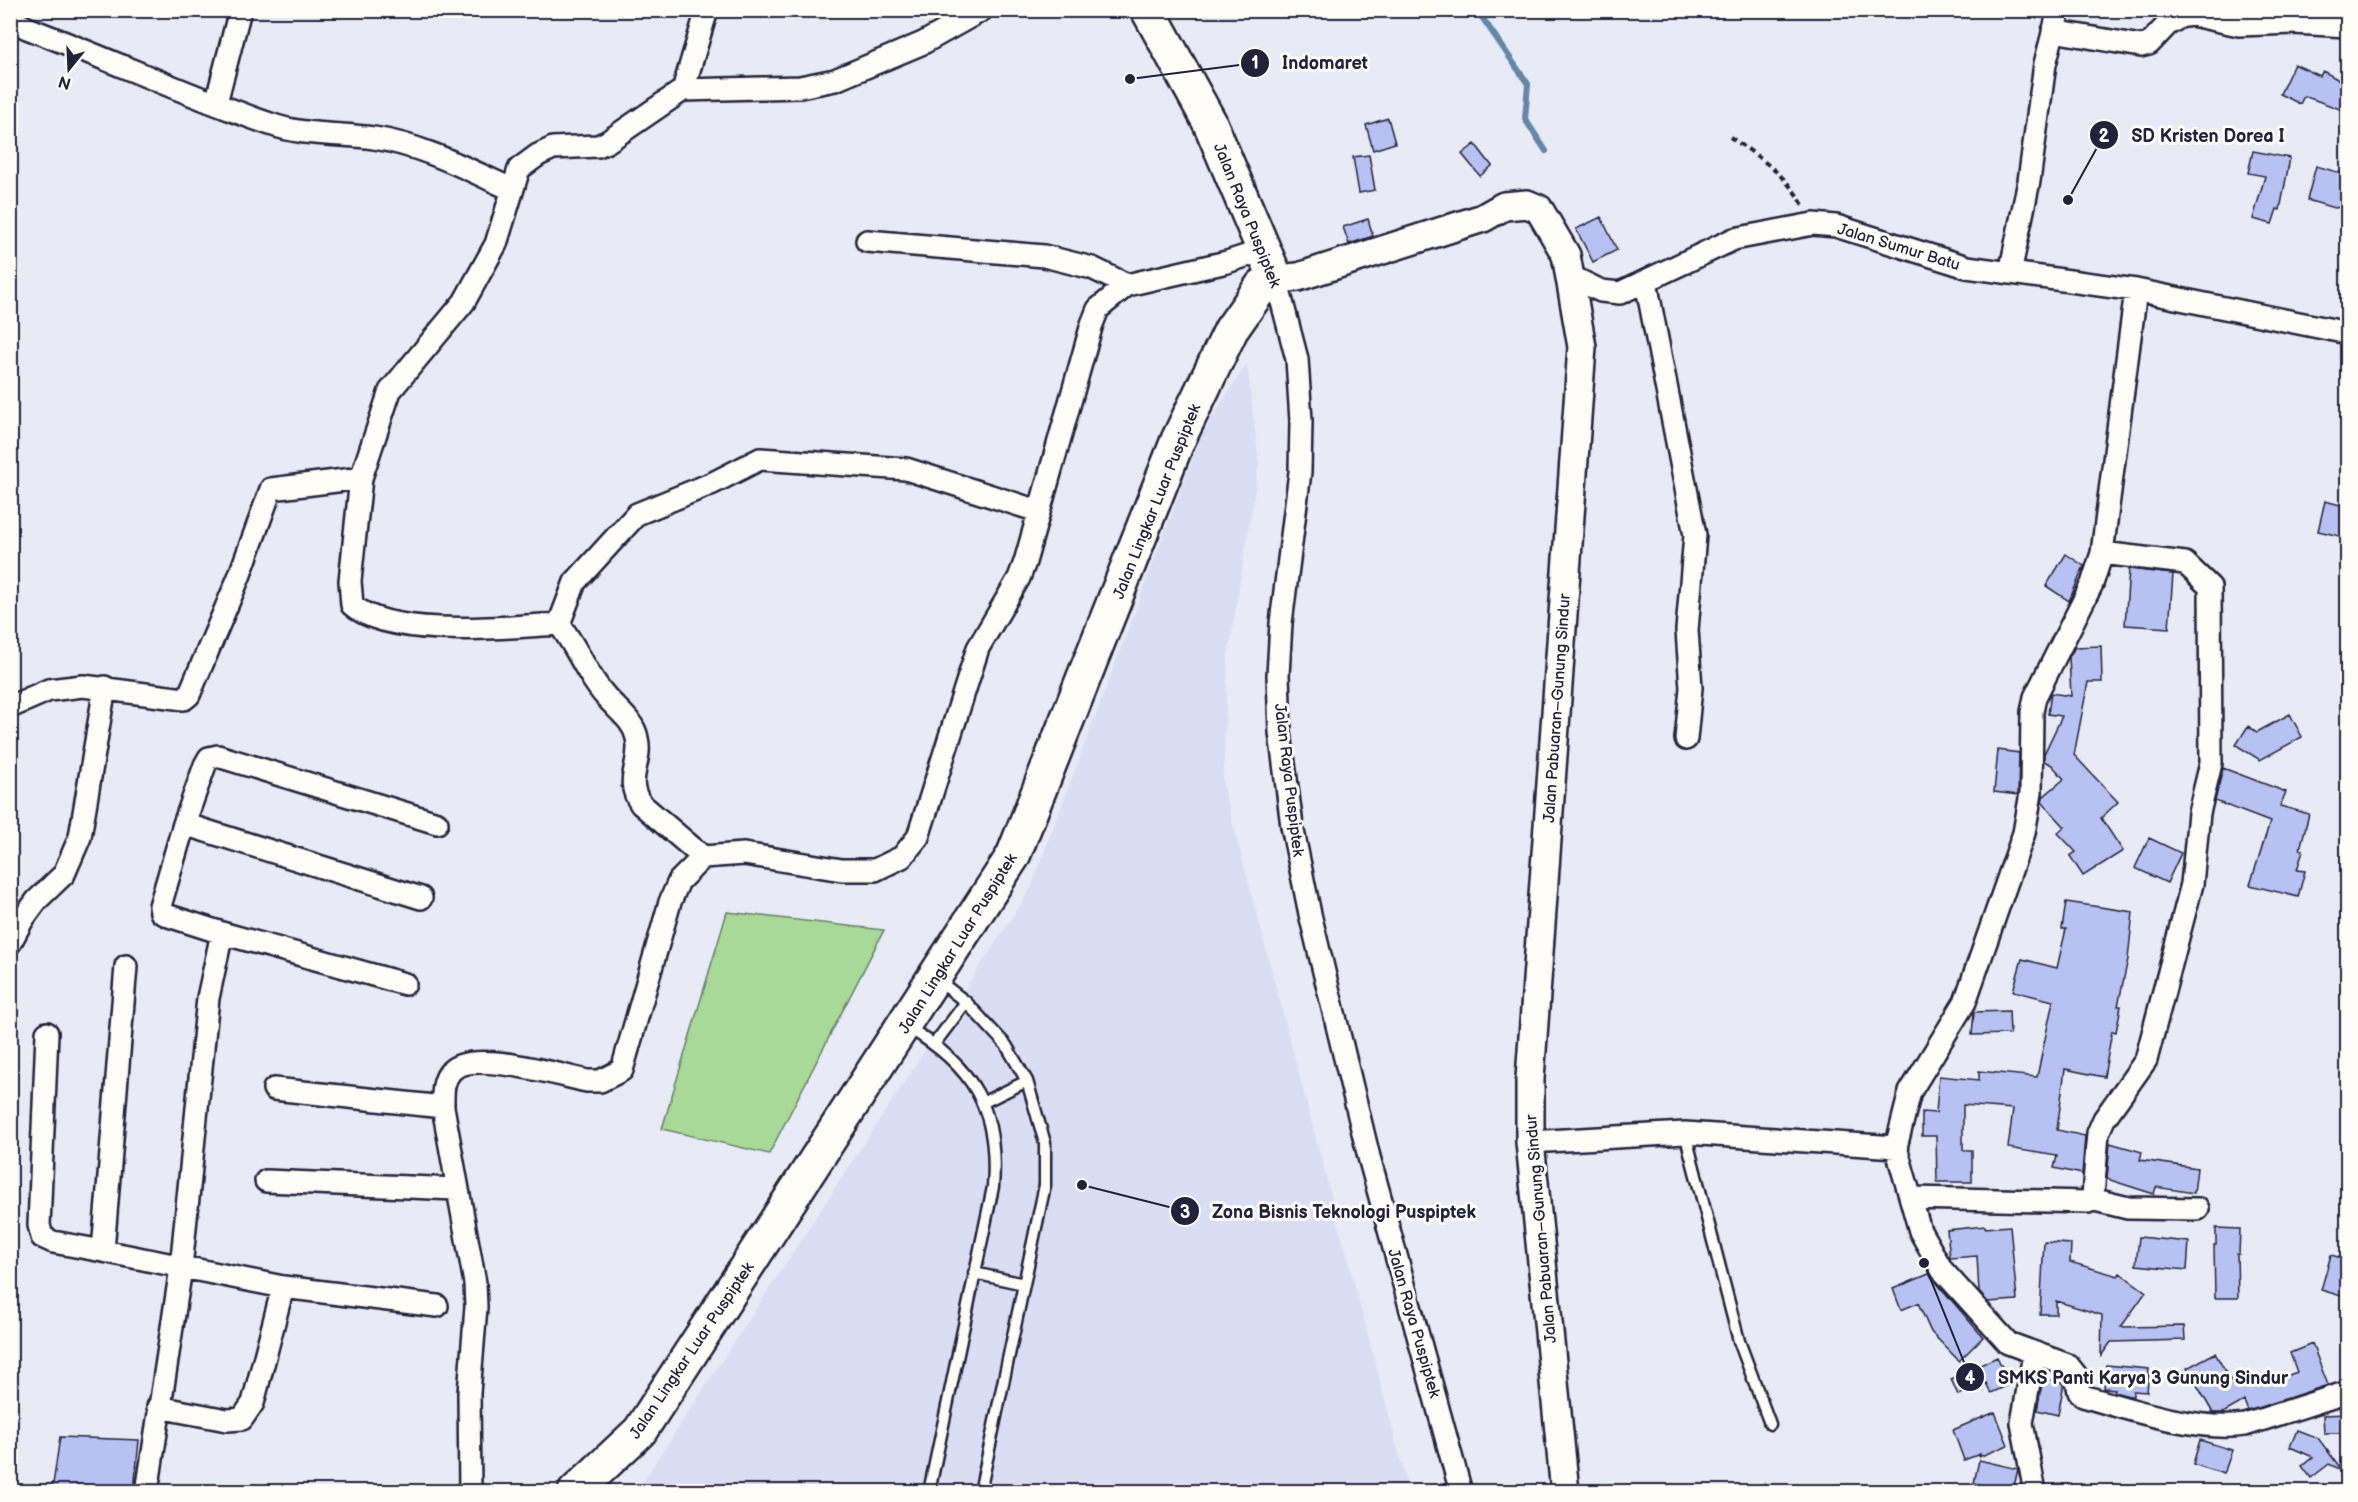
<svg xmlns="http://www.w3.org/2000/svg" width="2358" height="1502" viewBox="0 0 2358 1502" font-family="'Balsamiq Sans',sans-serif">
  <rect width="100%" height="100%" fill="#e8eaf6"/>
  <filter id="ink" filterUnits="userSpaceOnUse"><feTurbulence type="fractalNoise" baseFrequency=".0167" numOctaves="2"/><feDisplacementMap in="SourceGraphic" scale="12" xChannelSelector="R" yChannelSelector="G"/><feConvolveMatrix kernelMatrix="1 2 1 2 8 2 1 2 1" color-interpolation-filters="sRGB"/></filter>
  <g filter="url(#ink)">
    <path fill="#d9def5" d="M1247,364L1259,464L1228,656L1223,786L1409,1491L633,1492L644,1480L1030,890L1202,433Z"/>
    <path fill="#a9d999" stroke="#667e6a" stroke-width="1.5" d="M727,912L884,930L769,1154L662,1129Z"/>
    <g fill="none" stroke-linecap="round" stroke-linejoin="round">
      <path stroke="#6686a8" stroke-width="6" d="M1477,10L1528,84L1525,119L1546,151"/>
    </g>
    <path fill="#b7c1f2" stroke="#22223b" stroke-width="1.5" d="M2294,64L2320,76L2323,71L2348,85V112L2304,96L2300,104L2280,94Z
      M1388,118L1395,143L1373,150L1366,125Z
      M1475,144L1492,166L1480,176L1462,154Z
      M2253,151L2290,158L2280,210L2277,209L2272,224L2253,219L2265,176L2248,173Z
      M1369,155L1375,190L1359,193L1353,157Z
      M2316,166L2348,175V206L2334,208L2307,200Z
      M1601,217L1617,250L1593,262L1576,229Z
      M1368,219L1373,236L1349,244L1343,227Z
      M2325,501L2348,507V538L2318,531Z
      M2066,554L2084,566L2069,601L2046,586Z
      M2129,569L2173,574L2169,628L2125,625Z
      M2101,646L2102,682H2088L2074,755L2118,802L2101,818L2123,851L2083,876L2070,856L2076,852L2058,833L2065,827L2042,802L2043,797L2064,779L2052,765L2044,761V754L2062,716L2048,714L2051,693L2071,696L2069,657L2075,647Z
      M2290,714L2302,737L2260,760L2236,745L2248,726L2257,732Z
      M1998,750L2019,753L2018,795L1994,792Z
      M2223,768L2286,792L2280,806L2309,814L2300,849L2303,850L2297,870L2305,871L2298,897L2250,885L2270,822L2215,801Z
      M2149,838L2181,853L2167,883L2135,868Z
      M2066,902L2133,912L2128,959L2118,1006H2121L2116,1032L2112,1031L2104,1077L2065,1069L2057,1130L2085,1136L2082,1174L2054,1168L2057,1156L2008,1148L2013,1109L1963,1105V1150H1972V1182H1937L1936,1136H1922V1112L1936,1113L1939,1076L1979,1080V1071L2037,1077L2053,1001L2013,991L2022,959L2057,968L2066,929H2062Z
      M2009,1011L2010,1034L1972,1035L1974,1012Z
      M2110,1143L2142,1152L2140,1160L2197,1168L2194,1193L2156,1187L2154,1194L2107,1179Z
      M1985,1226V1228L2010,1226L2017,1300L1988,1302L1979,1292L1977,1256L1950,1258L1947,1230Z
      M2216,1228L2240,1229L2239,1254H2237L2238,1298H2215L2214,1245H2216Z
      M2139,1237L2189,1242L2187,1270L2136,1265Z
      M2044,1242L2071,1244L2070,1262L2118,1276L2120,1273L2146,1292L2121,1327L2184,1326L2185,1340L2111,1342L2101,1356L2102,1315L2056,1301V1314H2040Z
      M2331,1255L2348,1260V1298L2321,1290Z
      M1929,1274L1983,1337L1959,1361L1931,1332L1918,1303L1901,1310L1893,1289Z
      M2312,1344L2328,1385L2248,1411L2244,1401L2223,1413H2213L2187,1368L2215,1353L2233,1385L2261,1375L2265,1384L2297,1372L2290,1353Z
      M1997,1357L2011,1384L1991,1393L1986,1383L1958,1395L1951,1379Z
      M2106,1365L2149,1369L2147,1392L2133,1391V1396H2129L2114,1392L2115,1389L2104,1388Z
      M2043,1378L2064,1383L2058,1415L2037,1410Z
      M1995,1412L2008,1445L1979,1457L1980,1454L1964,1460L1953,1430Z
      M2348,1414V1433H2324L2323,1415Z
      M2297,1430L2318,1438L2342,1470L2329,1464L2311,1478L2302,1466L2313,1457L2290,1447Z
      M60,1437L139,1440L134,1491H52Z
      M2200,1440L2232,1450L2224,1474L2193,1464Z
      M1979,1460L2018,1469L2013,1491L1974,1483Z"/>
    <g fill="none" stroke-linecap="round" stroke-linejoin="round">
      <g stroke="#22223b" stroke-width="15">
        <path id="service" d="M936,979L966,1002L1006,1045L1027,1081L1045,1143V1185L980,1492
          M907,1027C974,1066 999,1110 993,1187L929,1492
          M935,1043L966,1002
          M984,1102L1027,1081
          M1685,1133L1739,1341L1770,1424
          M974,1273L1024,1284"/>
      </g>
      <g stroke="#22223b" stroke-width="26">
        <path id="minor" d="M10,19L27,28C109,59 188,96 270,124C303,136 340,133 374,138C422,145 467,169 511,189
          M2053,31L2141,46L2149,44L2167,25L2180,17L2192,15L2239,25L2294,23L2348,26
          M683,90L707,10
          M216,103L240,10
          M867,241L1044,256L1092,268L1127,285
          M2010,273L2029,181L2045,64L2059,10
          M1570,276L1601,291L1620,293L1734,239L1813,224L1836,226L1967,267L2136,290L2348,333
          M1276,279L1297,359L1301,421L1300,472L1281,623L1278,675L1280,732L1292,826L1310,914L1369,1157L1461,1492
          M1646,282L1695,535L1687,630L1691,688L1686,739
          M2136,290L2102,553L2092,584L2035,697L2032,712L2031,793L2024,833L1965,1002L1910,1092L1896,1147L1920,1231L1942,1270L2008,1343L2068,1365L2076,1375L2079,1392L2083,1396C2128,1409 2199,1432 2245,1425L2348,1392
          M559,624L575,582L637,514L713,483L760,459L906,469L1038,511
          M10,707L49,690L83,686L184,699L189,695L239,577L271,489L361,478
          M184,824L421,898
          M703,857L641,804C623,779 643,764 637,738C634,722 620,712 610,701C588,679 578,648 559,624C509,627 390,639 352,605L350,581L361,478L390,391L464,302L496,244L519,169L538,155L553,148L598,146L607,142L683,90L800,87L835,80L923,43L982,10
          M222,933L405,984
          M10,943L23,919L37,900L64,874L80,837L105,687
          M126,966L103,1251L283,1287L437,1306
          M47,1033L39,1225L42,1237L53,1242L103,1251
          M274,1089L443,1107
          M1530,1142L1685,1133L1896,1147
          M266,1181L456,1189
          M1912,1198L2088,1202L2093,1196L2098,1133L2104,1119L2146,1060L2192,884L2199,813L2211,763L2210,587L2185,563L2102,553
          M2091,1199L2128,1208L2198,1209
          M2034,1354L2022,1423L2035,1492
          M158,1407L227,1420L242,1419L253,1403L283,1287
          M147,1492L181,1268L208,998L222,933L169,916L161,912L160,906L184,824L205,765L209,758L218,756L437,823
          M470,1492L469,1393L476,1307L475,1283L443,1107C443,1094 442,1081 451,1071C471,1049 559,1075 587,1081H600L622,1070L670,902L679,881L703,857L744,854L842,870H875L902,857L918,837L978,648L1019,578L1025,562L1092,324L1098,309L1127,285L1227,262L1264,250"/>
      </g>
      <g stroke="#22223b" stroke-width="32">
        <path id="tertiary" d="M1276,279L1298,277L1483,218L1504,206L1527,204L1539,209L1566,255L1582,347L1530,1079V1142L1565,1492"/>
      </g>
      <g stroke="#22223b" stroke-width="38">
        <path id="primary" d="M575,1492L640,1431L1013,856L1178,440L1231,330L1262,286L1276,279L1210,123L1148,10"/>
      </g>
      <path stroke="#22223b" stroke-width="4" stroke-dasharray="6 4.5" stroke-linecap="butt" d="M1730,137C1759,157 1787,175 1804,207"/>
      <use href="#service" stroke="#fdfcf7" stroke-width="10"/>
      <use href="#minor" stroke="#fdfcf7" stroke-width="21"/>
      <use href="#tertiary" stroke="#fdfcf7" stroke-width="27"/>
      <use href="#primary" stroke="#fdfcf7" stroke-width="33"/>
    </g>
  </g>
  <g text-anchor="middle" stroke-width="6" stroke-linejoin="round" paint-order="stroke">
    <g font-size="16" fill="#22223b" stroke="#fdfcf7">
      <text transform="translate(1248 215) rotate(68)" y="6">Jalan Raya Puspiptek</text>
      <text transform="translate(1899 246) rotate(17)" y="6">Jalan Sumur Batu</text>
      <text transform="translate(1156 501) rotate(-68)" y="6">Jalan Lingkar Luar Puspiptek</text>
      <text transform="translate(1556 708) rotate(-86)" y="6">Jalan Pabuaran–Gunung Sindur</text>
      <text transform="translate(1290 780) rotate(83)" y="6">Jalan Raya Puspiptek</text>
      <text transform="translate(957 943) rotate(-58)" y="6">Jalan Lingkar Luar Puspiptek</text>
      <text transform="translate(1540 1229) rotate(-95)" y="6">Jalan Pabuaran–Gunung Sindur</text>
      <text transform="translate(1415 1323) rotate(74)" y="6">Jalan Raya Puspiptek</text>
      <text transform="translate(691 1350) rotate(-56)" y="6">Jalan Lingkar Luar Puspiptek</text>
    </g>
  </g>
  <path fill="none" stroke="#22223b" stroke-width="2" d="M1130 79L1255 63M2068 200L2104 135M1082 1185L1185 1211M1924 1263L1970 1377"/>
  <g fill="#22223b" stroke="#fdfcf7" stroke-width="2">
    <circle cx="1130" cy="79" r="6"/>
    <circle cx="2068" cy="200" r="6"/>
    <circle cx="1082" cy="1185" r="6"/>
    <circle cx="1924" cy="1263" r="6"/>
    <circle cx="1255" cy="63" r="15"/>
    <circle cx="2104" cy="135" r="15"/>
    <circle cx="1185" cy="1211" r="15"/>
    <circle cx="1970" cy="1377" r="15"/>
  </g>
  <g font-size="18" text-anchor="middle" font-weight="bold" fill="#fff">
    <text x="1255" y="69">1</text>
    <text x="2104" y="142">2</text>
    <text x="1185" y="1218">3</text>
    <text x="1970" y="1384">4</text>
  </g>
  <g font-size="18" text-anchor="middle" font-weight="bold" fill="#22223b" stroke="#fdfcf7" stroke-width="6" stroke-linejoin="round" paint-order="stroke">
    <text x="1325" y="69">Indomaret</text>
    <text x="2208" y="142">SD Kristen Dorea I</text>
    <text x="1344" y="1218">Zona Bisnis Teknologi Puspiptek</text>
    <text x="2143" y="1384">SMKS Panti Karya 3 Gunung Sindur</text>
  </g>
  <rect width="2358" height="1502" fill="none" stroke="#fdfcf7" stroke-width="36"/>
  <rect x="18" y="18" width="2322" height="1466" fill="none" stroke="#22223b" stroke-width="2" filter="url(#ink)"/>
  <g transform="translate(69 69) rotate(198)" stroke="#fdfcf7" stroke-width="4.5" paint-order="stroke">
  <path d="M0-4.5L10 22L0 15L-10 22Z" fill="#22223b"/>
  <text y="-9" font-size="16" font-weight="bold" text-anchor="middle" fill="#22223b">N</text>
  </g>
</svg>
